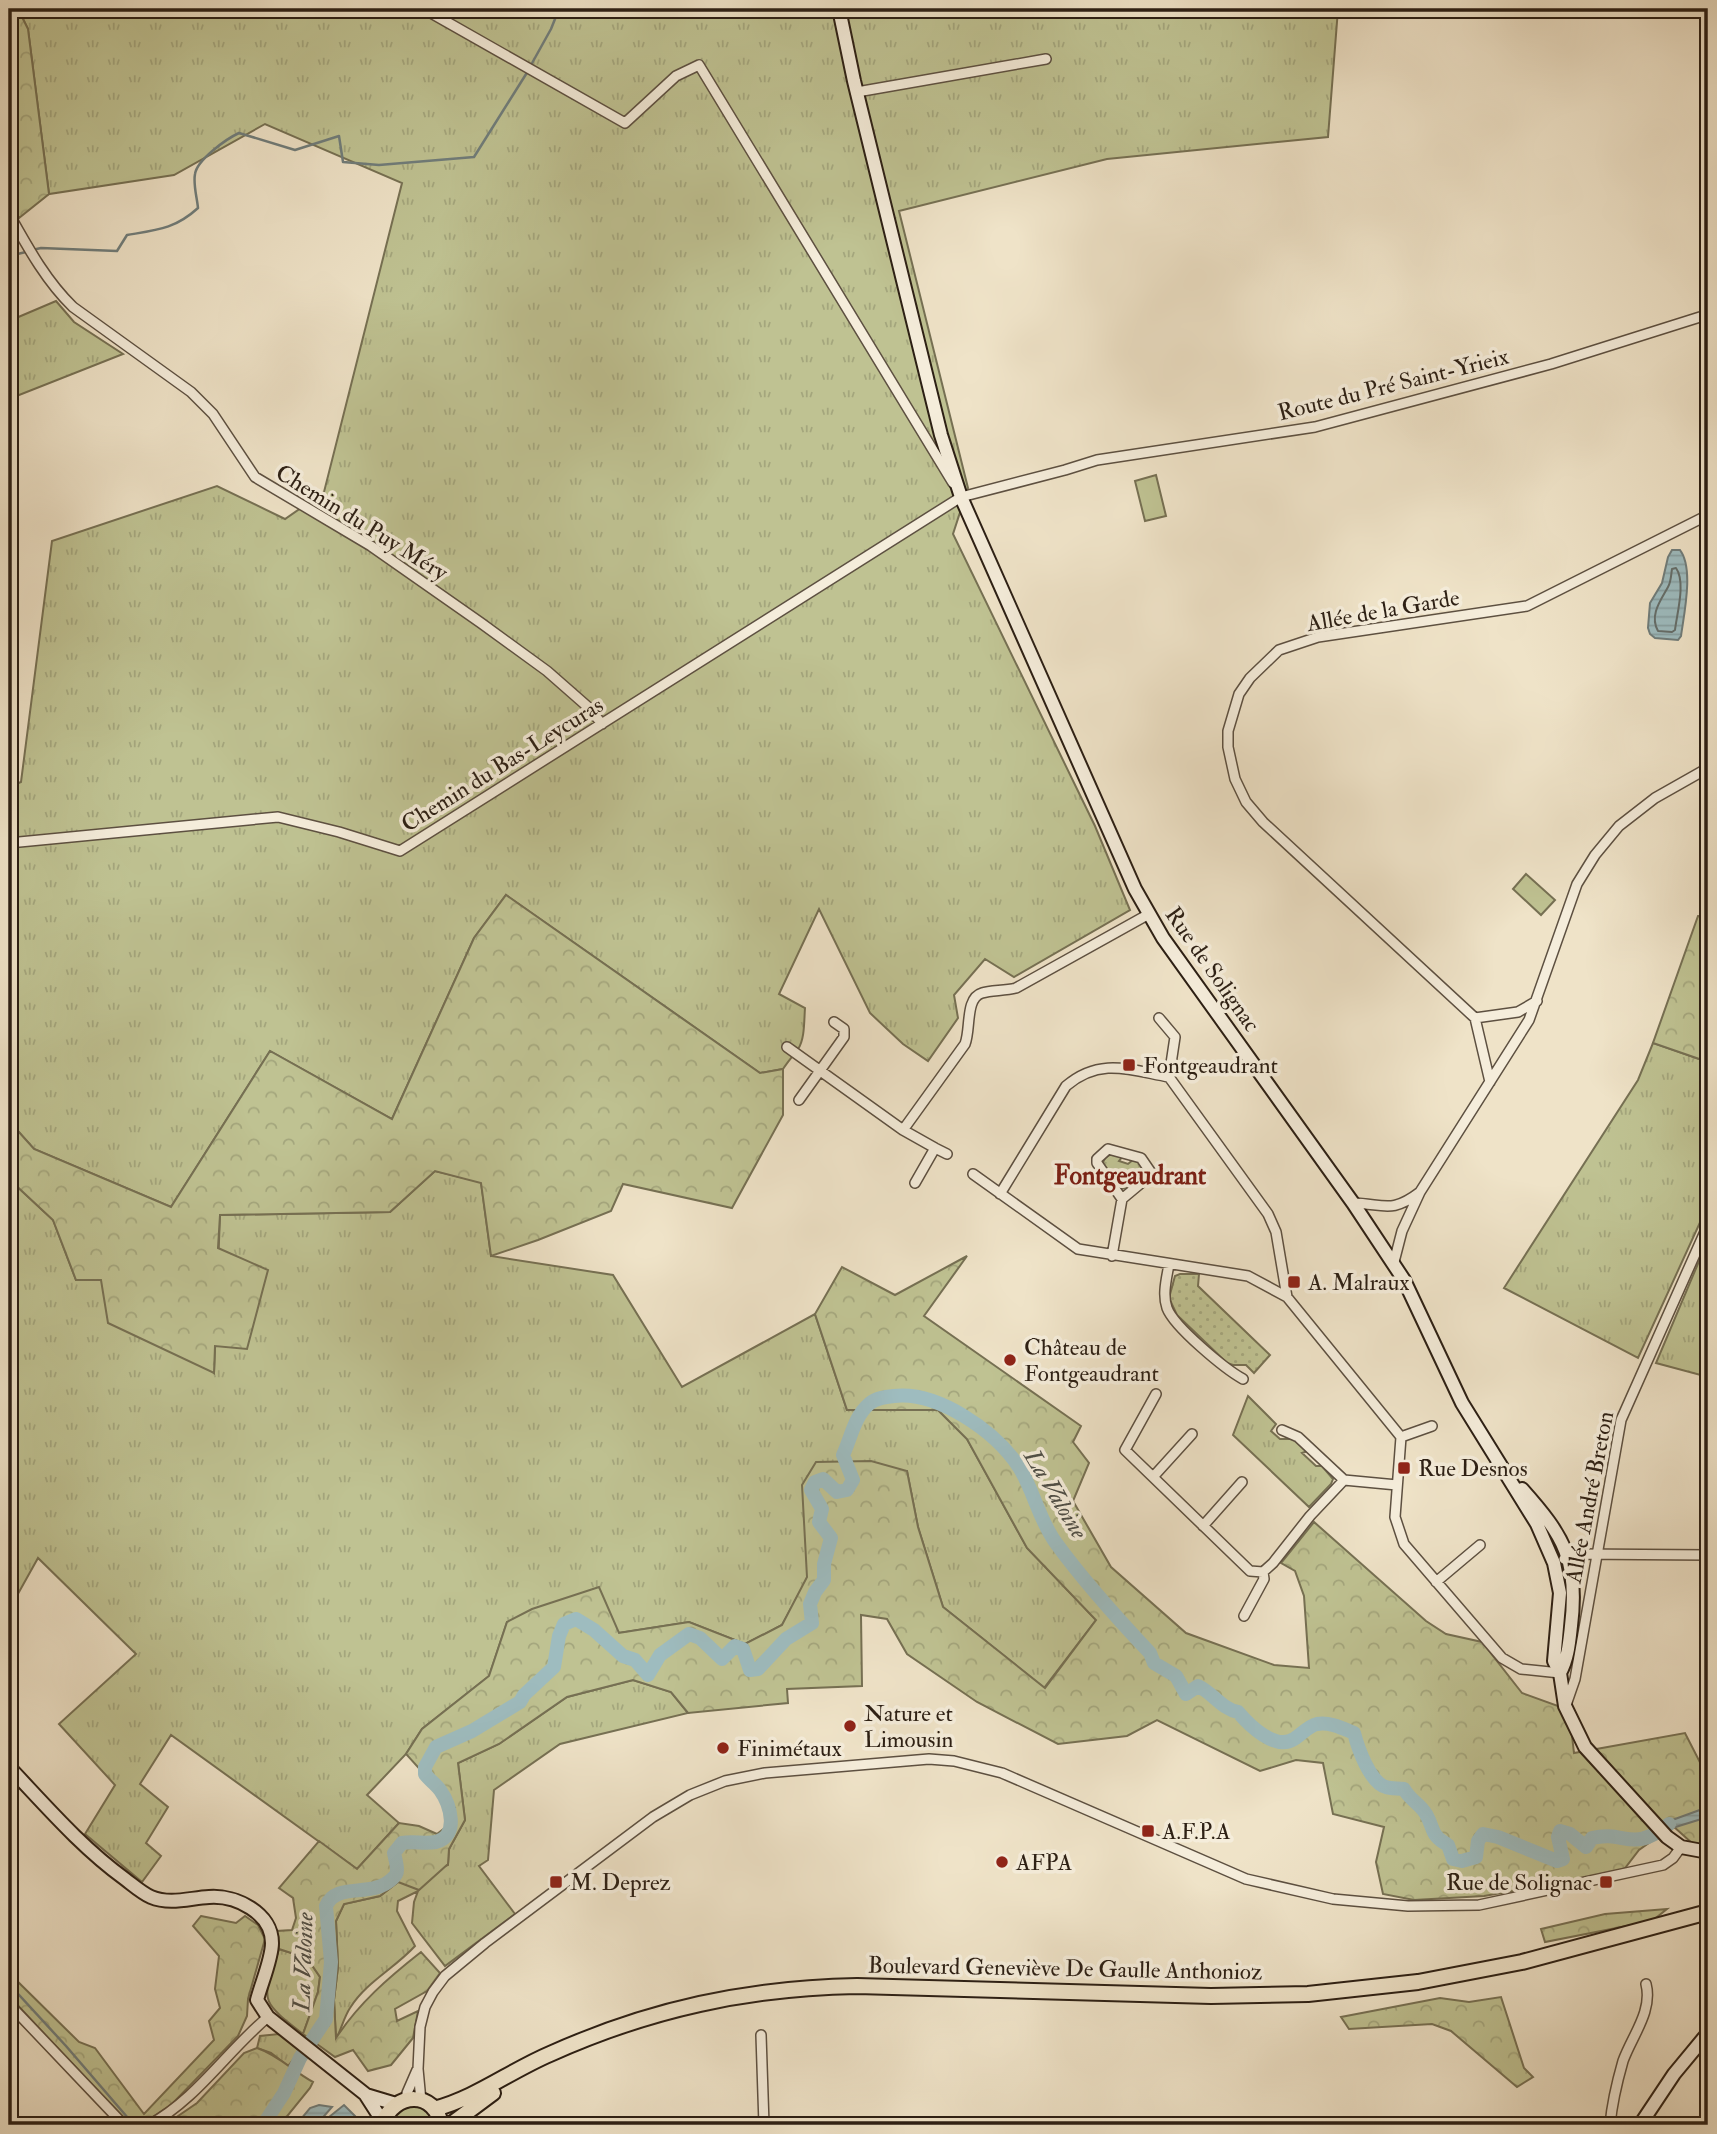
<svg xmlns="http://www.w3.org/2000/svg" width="1717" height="2134" viewBox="0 0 1717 2134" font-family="'IM FELL Double Pica',serif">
  <defs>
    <pattern id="grass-tufts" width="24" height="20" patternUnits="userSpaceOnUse" patternTransform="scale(1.75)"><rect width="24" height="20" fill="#bfc292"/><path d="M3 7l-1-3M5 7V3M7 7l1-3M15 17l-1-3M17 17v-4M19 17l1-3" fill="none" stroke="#a4a67d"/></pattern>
    <pattern id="forest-crowns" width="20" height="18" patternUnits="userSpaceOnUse" patternTransform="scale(1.75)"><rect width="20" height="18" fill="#bfc292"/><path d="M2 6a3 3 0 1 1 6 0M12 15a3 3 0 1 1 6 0" fill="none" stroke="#a4a67d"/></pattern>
    <pattern id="park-dots" width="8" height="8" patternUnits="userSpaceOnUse" patternTransform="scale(1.75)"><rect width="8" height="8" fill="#bfc292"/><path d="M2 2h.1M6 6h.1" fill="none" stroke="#a4a67d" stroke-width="1.8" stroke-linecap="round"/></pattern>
    <pattern id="water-rules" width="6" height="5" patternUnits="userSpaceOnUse" patternTransform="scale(1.75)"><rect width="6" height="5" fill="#9ebcbf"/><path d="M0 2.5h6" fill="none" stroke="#88a1a3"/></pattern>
  </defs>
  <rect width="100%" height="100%" fill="#efe3c8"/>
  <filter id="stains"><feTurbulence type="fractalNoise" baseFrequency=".00286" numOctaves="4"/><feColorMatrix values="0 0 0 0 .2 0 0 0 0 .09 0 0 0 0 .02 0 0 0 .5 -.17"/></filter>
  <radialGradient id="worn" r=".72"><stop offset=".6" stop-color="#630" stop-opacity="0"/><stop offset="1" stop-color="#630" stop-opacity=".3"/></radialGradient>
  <path fill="url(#grass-tufts)" stroke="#767053" stroke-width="2" d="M18,9H1338L1328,137L1107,159L899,211L968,488L953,534L1095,826L1130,910L1014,977L985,959L954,995L958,1018L928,1061L903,1044L870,1013L819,909L779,994L805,1008C804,1020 805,1039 798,1049C793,1056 788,1061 783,1069L760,1073L506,895L474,938L392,1119L270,1051L171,1207L34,1149L9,1121V787L21,782L52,541L217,486L285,519L324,492L402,183L265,124L174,175L49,194L28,29Z
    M56,301L74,322L123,354L9,399V321Z
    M1653,1043L1708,1062V1205L1638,1358L1504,1288L1638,1080Z
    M1112,1154L1123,1156L1119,1161L1128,1164L1134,1159L1142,1162L1146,1168L1145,1176L1129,1188L1119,1189C1111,1178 1092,1161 1112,1154Z
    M435,1171L481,1182L491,1256L613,1275L682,1387L815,1314L847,1410H938L967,1439L1027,1548L1096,1620L1044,1688L943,1607L918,1527L907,1471L803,1485L808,1577L782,1625L745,1644L689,1622L618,1633L507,1622L489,1676L422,1729L406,1754L367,1795L399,1823L357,1869L171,1735L140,1784L168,1807L146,1843L161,1856L142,1882L85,1834L115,1785L59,1724L136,1654L38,1558L9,1610V1179L53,1220L76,1280H101L214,1373L220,1215L390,1212Z
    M1708,1240V1377L1656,1363Z
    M1248,1396L1276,1424L1271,1431L1280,1439H1295L1308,1451L1302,1453L1316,1466H1322L1333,1479L1331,1484L1309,1507L1233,1435Z
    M633,1680L671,1692L688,1713L560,1744L494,1790L488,1860L479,1866L515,1914L445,1966L412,1923L414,1902L418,1891L398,1901L397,1911L415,1946C394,1969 366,1982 350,2008C344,2017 341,2030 336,2039L334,2000L338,1967L336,1921L344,1904L380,1896L398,1882L448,1865L449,1849L465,1820L458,1763L499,1744L567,1697Z
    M279,1949L307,1958L320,1977L318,1992L303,2034C257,1998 263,2002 279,1949Z
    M279,2034L300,2051L288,2066L271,2053L257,2048L260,2036Z
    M405,2104L427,2108L437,2125H387Z"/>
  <path fill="url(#forest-crowns)" stroke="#767053" stroke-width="2" d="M9,9H18L28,29L49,194L19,218L9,201Z
    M506,895L760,1073L783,1069V1115L732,1208L623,1184L611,1211L538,1240L491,1256L481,1183L435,1171L390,1212L220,1215L218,1248L268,1270L247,1349L215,1346L214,1373L108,1323L101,1280H76L53,1220L9,1179V1121L34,1149L171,1207L270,1051L392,1119L474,938Z
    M1698,916L1708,917V1062L1653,1043Z
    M967,1256L924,1316L1081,1426L1073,1442L1089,1463L1073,1501L1111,1567L1186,1633L1274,1665L1309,1668L1304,1596L1295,1571L1281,1563L1314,1522L1426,1621L1446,1634L1482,1642L1522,1693L1569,1710L1574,1753L1685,1733L1708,1778V1844H1693L1673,1826L1639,1850L1622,1872L1484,1896L1414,1900L1383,1894L1376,1862L1384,1827L1333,1814L1323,1763L1296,1760L1260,1771L1157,1720L1127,1736L1058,1744L977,1702L907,1654L887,1619L861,1615L862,1686L787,1689L788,1703L688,1713L671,1692L633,1680L567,1697L499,1744L458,1763L465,1820L449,1849L448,1864L419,1890L398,1882L380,1896L344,1904L336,1921L338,1967L334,2000L336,2038C359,2003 388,1978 421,1952L440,1973L427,1991L395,2009L397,2021L418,2011L413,2038L391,2065L368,2071L353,2050L335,2057L303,2034L318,1992L320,1977L307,1958L279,1949L277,1931L292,1930L296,1918L293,1898L279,1888L319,1841L357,1869L399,1823L419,1826L437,1834L446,1827L455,1808L406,1754L422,1729L489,1676L507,1622L532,1609L599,1587L619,1633L689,1622L745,1644L782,1625L807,1577L802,1485L816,1462L871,1461L907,1471L918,1527L943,1607L1045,1688L1096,1620L1027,1548L967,1439L938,1410H847L815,1314L842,1267L895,1295Z
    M1667,1909L1652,1921L1545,1942L1541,1929L1605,1914Z
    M201,1916L236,1923L245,1916L258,1925L265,1939L248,1999L247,2016L238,2036L171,2105L142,2124L128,2123L9,1996V1973L79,2042L95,2048L144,2114L214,2040L209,2021L220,2008L215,1989L219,1956L193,1926Z
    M1501,1997L1524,2068L1533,2077L1517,2087L1451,2031L1432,2024L1349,2029L1341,2017L1440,1998L1469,2002Z
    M257,2048C278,2055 293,2071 313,2082L310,2088L280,2125H165L197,2103L244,2053Z"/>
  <path fill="url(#park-dots)" stroke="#767053" stroke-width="2" d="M1180,1274H1199L1198,1286L1270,1355L1254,1373L1246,1365H1233L1227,1363L1177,1315L1169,1298L1175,1276Z"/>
  <path fill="#bfc292" stroke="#767053" stroke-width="2" d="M1156,475L1166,516L1145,521L1135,481Z
    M1526,874L1555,900L1541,915L1513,889Z"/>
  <path fill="url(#water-rules)" stroke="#707d7b" stroke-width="2" d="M1672,550H1680C1694,568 1684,614 1681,636L1678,640L1655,638L1650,634L1648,628L1650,603L1662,583L1668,557Z
    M1708,1807V1817L1669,1829L1664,1823Z
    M319,2105L332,2107L318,2123L319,2125L344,2105L355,2116L351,2125H296L310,2108Z"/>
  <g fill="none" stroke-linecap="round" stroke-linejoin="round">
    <path stroke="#656e6a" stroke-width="2" d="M1676,568C1686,582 1677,613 1675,630L1672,632L1658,631C1649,615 1661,600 1668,587C1671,582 1671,575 1672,569Z"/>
    <path stroke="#707d7b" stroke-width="2.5" d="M531,65L551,29L559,9
      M32,250L41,248L117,251L127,235C157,230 175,229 198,208C197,197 193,185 195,174C197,160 226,139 239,133L295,150L339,136L343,162L379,165L474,157L528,71
      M9,256L26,252
      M9,1984L66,2046L134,2125"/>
    <path stroke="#9ebcbf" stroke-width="14" d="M263,2125L284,2093L300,2058L326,2019L331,1962L326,1906C337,1881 371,1899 392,1879C395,1876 397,1875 397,1870C397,1864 395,1858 394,1853L402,1843C413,1841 425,1844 436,1842C460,1836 450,1804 440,1790C436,1784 429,1780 425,1774V1767L436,1747L472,1731L520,1702L524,1695L554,1667L559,1636L564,1624L576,1619L594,1630L623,1656L635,1660L648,1675L660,1655L689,1634L700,1638L722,1659L735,1646L743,1649L750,1670L758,1669L786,1639L812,1623L810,1604L815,1592L824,1580V1564L831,1538L819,1522L822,1509L811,1490L815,1482L823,1479L837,1492L847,1490L853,1480L843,1455C851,1438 854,1417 869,1404C876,1398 885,1397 894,1396C938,1391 995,1431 1019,1467C1034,1491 1039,1520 1056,1543C1085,1583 1117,1618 1150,1653L1154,1663L1176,1676L1186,1694L1198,1686C1213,1693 1222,1709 1238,1712C1249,1725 1275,1751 1294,1739C1301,1735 1308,1726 1317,1724C1330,1722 1342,1728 1354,1733C1358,1748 1370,1783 1386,1787C1391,1789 1398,1788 1404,1789C1410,1800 1420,1804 1426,1814C1435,1830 1430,1835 1448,1845L1453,1859L1462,1861L1476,1857L1478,1841L1483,1834L1498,1837L1557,1861L1563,1859L1558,1837L1560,1831L1570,1834L1586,1847L1592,1838C1626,1830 1632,1854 1669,1824"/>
    <g stroke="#5d5041" stroke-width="12">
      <path id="street" d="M424,9L625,123L676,76L699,65L953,483
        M857,92L1046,59
        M9,214C27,246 46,281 73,307L191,392L213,414L255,477L371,546L481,623L547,671L588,707L602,724
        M9,843L278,817L339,832L400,851L961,497L1065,470L1097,460L1315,427L1551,364L1700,317L1708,318
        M1159,1018L1175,1037L1169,1077
        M1475,1018L1263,822L1246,802L1235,779L1228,747V731L1239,694L1250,678L1279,650L1318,637L1527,606L1708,515
        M787,1047L903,1130L935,1148L915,1183
        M1490,1082L1475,1018L1518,1012L1537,1001
        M799,1100L844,1037V1029L834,1022
        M903,1130L965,1044C971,1029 965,998 982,993C991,990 1004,991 1016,988L1149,914
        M935,1148L947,1154
        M973,1174L1078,1249L1248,1276L1287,1297L1401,1437L1395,1517L1404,1544L1502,1658L1521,1669L1560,1673
        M1420,1192L1529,1020L1577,884L1595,855L1619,826L1655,798L1708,768
        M1000,1194L1066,1086C1100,1057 1130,1070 1169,1077L1268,1214L1276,1232L1287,1297
        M1353,1203C1385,1204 1391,1214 1420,1192L1402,1231L1394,1262
        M1112,1256L1122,1199L1152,1174L1141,1158L1108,1149L1097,1159V1163L1122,1199
        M1169,1264C1167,1277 1162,1294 1167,1308C1174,1327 1225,1369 1243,1379
        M1156,1394L1125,1450L1250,1571L1263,1572L1273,1563L1310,1516L1344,1480
        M1282,1430L1298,1437L1344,1480L1397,1485
        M1401,1437L1432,1426
        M1153,1477L1192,1434
        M1203,1526L1242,1482
        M1564,1559L1576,1554L1708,1555
        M1436,1582L1480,1545
        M1244,1616L1264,1579L1263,1572
        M1566,1705L1575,1679L1621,1420L1708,1225
        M9,2004L124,2125
        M761,2035L764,2125
        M407,2099V2093L417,2070
        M421,2101L418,2069L420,2027L425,2007L433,1992L445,1976L485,1943L653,1817L690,1795L725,1781L765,1773L929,1759L954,1761L1002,1773L1246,1879L1333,1899L1408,1906L1479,1905L1663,1865L1673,1858L1681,1847
        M149,2125C197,2099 227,2051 268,2017
        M1610,2125C1612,2103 1617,2082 1623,2061C1632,2036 1653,2011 1646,1984"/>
    </g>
    <g stroke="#2c1f14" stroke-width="16">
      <path id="secondary" d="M839,9L854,81L941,435L961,497L1135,889L1163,938L1353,1203L1404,1280L1462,1403L1537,1524L1554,1563L1560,1593L1554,1661L1560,1673L1565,1706L1585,1747L1667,1837L1681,1847L1708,1852
        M1522,1489C1564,1536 1579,1561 1571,1626C1569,1644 1568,1658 1560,1673
        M9,1767C46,1806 81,1847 125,1879C133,1885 142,1893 151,1897C170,1905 190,1898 209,1897C236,1895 272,1913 272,1943C272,1959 261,1984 257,2000L268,2017L365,2094L383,2122
        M366,2095L396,2104
        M1640,2125L1674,2074L1708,2033"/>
    </g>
    <g stroke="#2c1f14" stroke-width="18">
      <path id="primary" d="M434,2109C476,2098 510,2071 550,2054C650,2009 748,1988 857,1986L1211,1996L1308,1994L1418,1982L1522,1962L1708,1912
        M382,2125C394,2090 436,2091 441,2125
        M450,2125L493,2093"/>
    </g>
    <use href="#street" stroke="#f5eddb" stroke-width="9"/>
    <use href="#secondary" stroke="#f5eddb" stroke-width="12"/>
    <use href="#primary" stroke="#efe3c8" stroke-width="14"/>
  </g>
  <g fill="#8f2418" stroke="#f5eddb" stroke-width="2.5">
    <rect x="1122" y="1058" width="14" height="14" rx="3.5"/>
    <rect x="1287" y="1275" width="14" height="14" rx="3.5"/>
    <circle cx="1010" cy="1360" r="7"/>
    <rect x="1397" y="1461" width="14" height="14" rx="3.5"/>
    <circle cx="850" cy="1726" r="7"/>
    <circle cx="723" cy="1748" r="7"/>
    <rect x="1141" y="1824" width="14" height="14" rx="3.5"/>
    <circle cx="1002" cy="1862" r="7"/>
    <rect x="549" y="1875" width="14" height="14" rx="3.5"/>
    <rect x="1599" y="1875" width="14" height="14" rx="3.5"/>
  </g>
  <g text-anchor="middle" stroke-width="7" stroke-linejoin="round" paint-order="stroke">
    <g font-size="23" fill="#2c1f14" stroke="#f5eddb">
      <text transform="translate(1393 384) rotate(-14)" y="8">Route du Pré Saint-Yrieix</text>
      <text transform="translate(362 522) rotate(32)" y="8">Chemin du Puy Méry</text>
      <text transform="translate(1383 610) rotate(-10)" y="8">Allée de la Garde</text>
      <text transform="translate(502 764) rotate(-32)" y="8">Chemin du Bas-Leycuras</text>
      <text transform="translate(1213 969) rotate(55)" y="8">Rue de Solignac</text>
      <text transform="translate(1589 1497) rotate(-79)" y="8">Allée André Breton</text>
      <text transform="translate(1065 1968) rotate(1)" y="8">Boulevard Geneviève De Gaulle Anthonioz</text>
    </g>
    <g font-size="23" fill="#2c1f14" stroke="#f5eddb" text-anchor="start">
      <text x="1143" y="1073">Fontgeaudrant</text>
      <text x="1308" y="1290">A. Malraux</text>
      <text x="1024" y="1355">Château de<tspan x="1024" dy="26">Fontgeaudrant</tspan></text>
      <text x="1418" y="1476">Rue Desnos</text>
      <text x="864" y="1721">Nature et<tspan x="864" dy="26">Limousin</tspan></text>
      <text x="737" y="1756">Finimétaux</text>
      <text x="1162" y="1839">A.F.P.A</text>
      <text x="1016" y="1870">AFPA</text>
      <text x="570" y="1890">M. Deprez</text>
      <text x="1592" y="1890" text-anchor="end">Rue de Solignac</text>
    </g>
    <g font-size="24" font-style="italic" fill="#4e4e47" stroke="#f5eddb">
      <text transform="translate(1056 1494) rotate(59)" y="8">La Valoine</text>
      <text transform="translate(303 1962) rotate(-88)" y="8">La Valoine</text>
    </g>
    <g font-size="26" font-weight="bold" fill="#7a1f14" stroke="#f5eddb">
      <text x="1130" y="1184">Fontgeaudrant</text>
    </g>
  </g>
  <rect width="1717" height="2134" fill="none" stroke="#efe3c8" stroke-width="35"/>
  <rect x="10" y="10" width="1696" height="2113" fill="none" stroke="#2c1f14" stroke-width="3.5"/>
  <rect x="18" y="18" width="1682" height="2099" fill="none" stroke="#2c1f14" stroke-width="2"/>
  <rect width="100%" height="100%" filter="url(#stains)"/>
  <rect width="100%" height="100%" fill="url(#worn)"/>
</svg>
